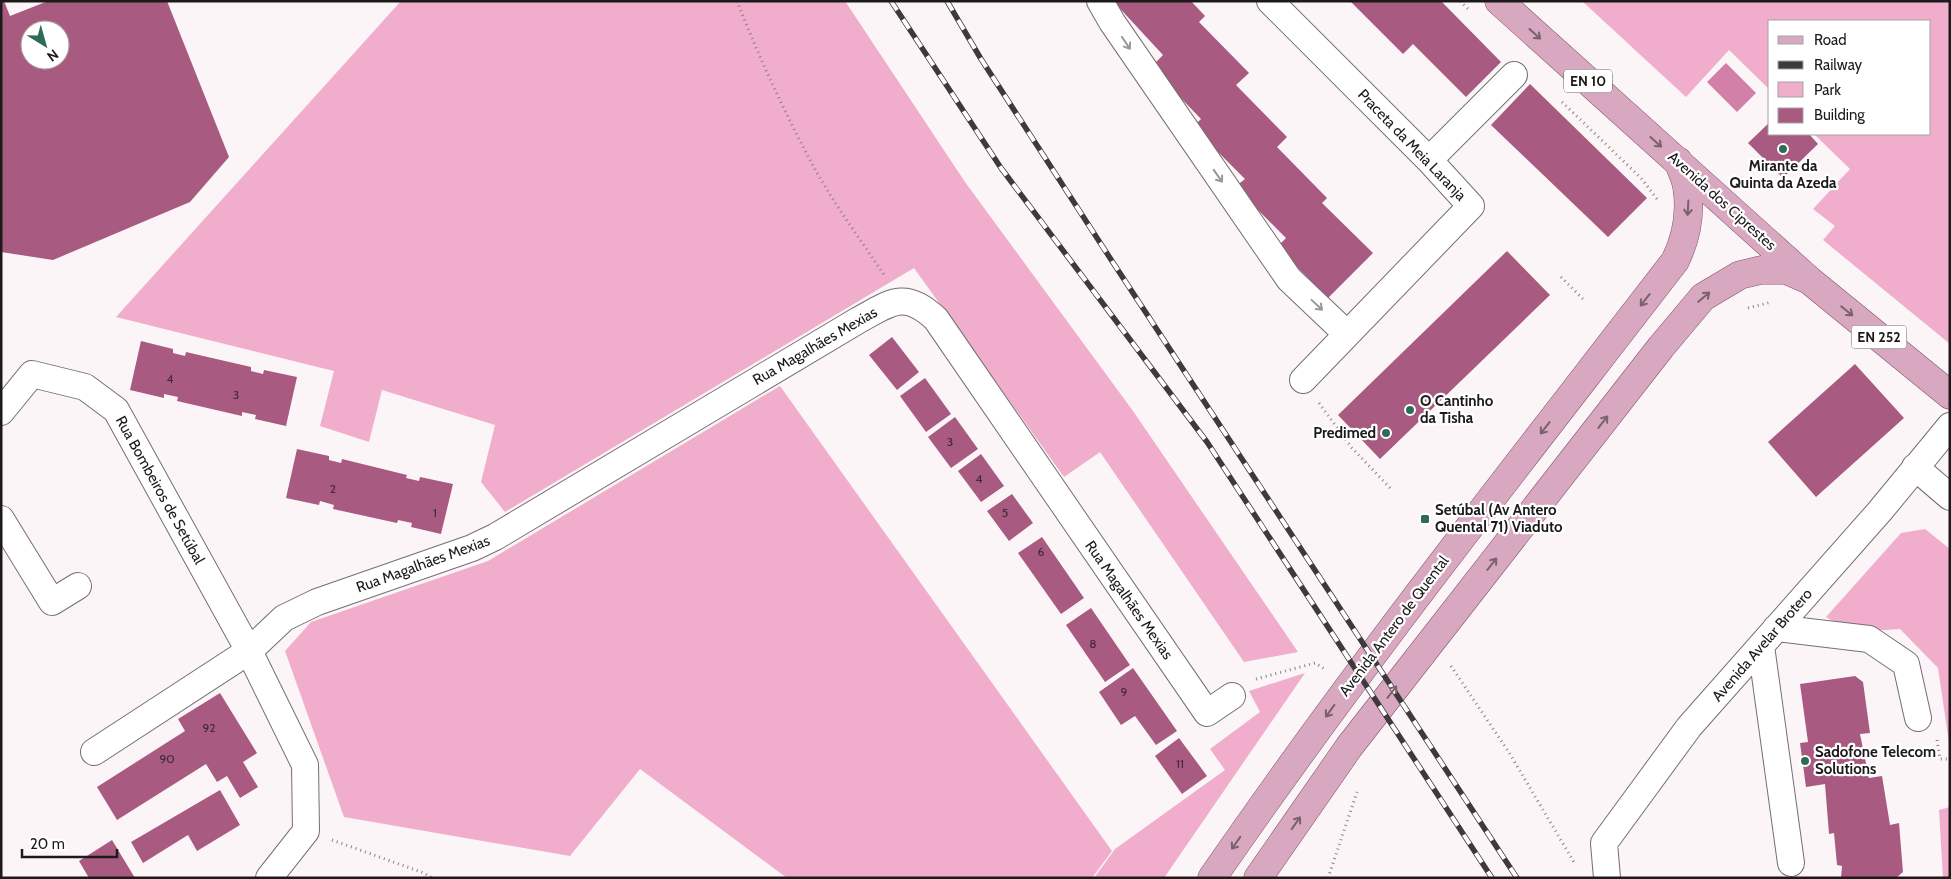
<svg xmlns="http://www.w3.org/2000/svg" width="1951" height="879" viewBox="0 0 1951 879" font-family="Cabin,sans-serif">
  <rect width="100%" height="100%" fill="#fcf5f7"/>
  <path fill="#f0adcc" d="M401,1H845L965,182L1133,411L1298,652L1244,662L1100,452L1064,477L914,268L505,512L481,482L495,425L382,390L369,442L320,426L334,371L116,317Z
    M1582,1H1950V344L1823,240L1835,226L1813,209L1850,169L1814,134H1930V21H1770V90L1729,50L1686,97Z
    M780,386L1112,851L1092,878H787L640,769L570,856L344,817L285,651L311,622L488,561Z
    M1925,529L1950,549V749L1938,668L1900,629C1870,631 1852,633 1826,617L1901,533Z
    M1305,673L1164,878H1094L1115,849L1225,770L1210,749L1260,712L1249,691Z
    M1950,807V878H1943L1939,810Z"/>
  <path fill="#d280a8" d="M1726,63L1756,93L1737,112L1707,82Z"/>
  <path fill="#a85a81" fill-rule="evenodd" d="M1,1H4L10,16L48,1H167L229,157L190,202L53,260L1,252ZM30,30H60V60H30Z
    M1113,1H1191L1205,16L1199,22L1249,73L1236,85L1287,137L1277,147L1327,198L1322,203L1373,253L1328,298L1277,247L1286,238L1235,187L1245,179L1193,127L1201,119L1151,67L1163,55Z
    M1350,1H1441L1501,62L1466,97L1413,44L1403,54Z
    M1530,84L1647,198L1608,237L1491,125Z
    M1770,122V134H1809L1818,144L1783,178L1748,143Z
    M1507,251L1550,295L1380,459L1338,415Z
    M892,337L919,372L897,390L869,355Z
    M141,341L173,349V353L185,356L186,352L251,367V371L263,374L264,370L297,377L286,426L255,419L256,415L242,412V416L177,401L178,397L164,394V398L130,390Z
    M1855,364L1904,418L1816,497L1768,442Z
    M925,378L951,414L926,432L900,396Z
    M955,417L978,449L951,468L928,437Z
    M297,449L329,456V460L341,463L342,459L407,475L406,478L419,481L420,477L453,484L441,534L411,527L412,523L398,520L397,523L333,509L334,505L320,501L319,505L286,498Z
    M981,454L1004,486L981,502L958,471Z
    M1012,494L1033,523L1009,541L987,511Z
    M1042,537L1084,598L1061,614L1018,553Z
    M1091,608L1130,665L1105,682L1066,625Z
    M1133,668L1177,731L1156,745L1135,716L1121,725L1099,692Z
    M1855,676L1863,682L1870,733L1860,734L1869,778L1882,776L1890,825L1899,823L1903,872L1896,878H1841L1842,866L1837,865L1834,833L1829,834L1825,784L1806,787L1800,743L1808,742L1800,684Z
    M220,693L257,753L243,762L258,787L240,798L227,776L217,782L206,764L117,820L97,787L185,731L178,719Z
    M1179,738L1207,776L1182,794L1155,756Z
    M220,790L240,825L197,851L188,835L143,863L131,842Z
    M112,840L135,878H89L79,861Z"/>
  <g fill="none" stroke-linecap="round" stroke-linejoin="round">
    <g stroke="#756f71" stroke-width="28">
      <path id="minor" d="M1100,1L1112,22L1289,279L1347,334
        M1270,1L1429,160L1471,206L1303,380
        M1429,160L1514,75
        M1,412L32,374L85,387L116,410L249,651L305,765L306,831L269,878
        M1915,467L1950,497
        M1,519L52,602L78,586
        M1776,628L1869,639L1906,664L1918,718
        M1761,646L1791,863
        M94,752L249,651L284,618L317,602L472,548L495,537L857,321C890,303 904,289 936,319L1207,713L1232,696
        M1607,878L1604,843L1689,727L1880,511L1950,426"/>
    </g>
    <g stroke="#84516a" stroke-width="29">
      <path id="primary" d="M1499,1L1809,280L1950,395
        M1212,878C1358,666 1518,465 1675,261C1686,239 1691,213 1687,187C1686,179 1681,169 1678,161
        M1258,878L1349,747L1661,347L1703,297L1740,275L1761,270H1786L1809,280"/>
    </g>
    <path stroke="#888384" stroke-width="3" stroke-dasharray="1 4" stroke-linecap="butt" d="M737,1C758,55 783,109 810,160C831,200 859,237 884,275
      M1460,1L1470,11
      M1562,102L1641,178L1657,199
      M1561,277L1584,300
      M1748,308L1772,302
      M1319,403L1352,448L1392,490
      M1451,666L1510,754L1575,864
      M1256,679L1315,663L1326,670
      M1937,740L1940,759H1950
      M332,840L424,873L432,878
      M1328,878L1357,792"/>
    <use href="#minor" stroke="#fff" stroke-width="26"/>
    <use href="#primary" stroke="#d7a8bf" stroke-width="28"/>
    <g stroke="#3e3a3b" stroke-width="5.5">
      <path id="rail" d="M891,1L1001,168L1207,442L1492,878
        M947,1L981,59L1110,258L1517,878"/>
    </g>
    <use href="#rail" stroke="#fff" stroke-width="4" stroke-dasharray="11" stroke-linecap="butt"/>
  </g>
  <defs><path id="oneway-shaft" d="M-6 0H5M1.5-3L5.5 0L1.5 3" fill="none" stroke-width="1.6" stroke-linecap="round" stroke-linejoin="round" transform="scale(1.25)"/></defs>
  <g stroke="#7a616d">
    <use href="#oneway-shaft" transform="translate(1535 34) rotate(42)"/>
    <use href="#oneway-shaft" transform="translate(1656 142) rotate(42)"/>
    <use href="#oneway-shaft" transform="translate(1688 208) rotate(93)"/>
    <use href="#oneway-shaft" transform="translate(1704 297) rotate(-40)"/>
    <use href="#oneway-shaft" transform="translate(1645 300) rotate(128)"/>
    <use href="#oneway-shaft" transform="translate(1847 311) rotate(39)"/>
    <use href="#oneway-shaft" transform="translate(1603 422) rotate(-52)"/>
    <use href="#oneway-shaft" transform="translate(1545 428) rotate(128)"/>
    <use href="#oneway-shaft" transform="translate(1492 564) rotate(-52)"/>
    <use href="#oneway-shaft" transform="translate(1392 692) rotate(-52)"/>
    <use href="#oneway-shaft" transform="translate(1330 711) rotate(126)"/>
    <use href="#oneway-shaft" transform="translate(1296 823) rotate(-55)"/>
    <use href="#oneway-shaft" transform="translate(1236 843) rotate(125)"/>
  </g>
  <g stroke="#999898">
    <use href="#oneway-shaft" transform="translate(1126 43) rotate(56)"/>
    <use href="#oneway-shaft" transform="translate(1218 176) rotate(55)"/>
    <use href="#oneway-shaft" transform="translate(1317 305) rotate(43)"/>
  </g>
  <g fill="#2e6c58" stroke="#fff" stroke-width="2">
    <circle cx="1783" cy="149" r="5"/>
    <circle cx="1410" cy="410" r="5"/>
    <circle cx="1386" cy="433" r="5"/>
    <rect x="1420" y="514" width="10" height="10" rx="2.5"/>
    <circle cx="1805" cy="761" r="5"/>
  </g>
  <g text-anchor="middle" stroke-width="4.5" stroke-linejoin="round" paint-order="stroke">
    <g font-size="12" fill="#402a34">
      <text x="170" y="383">4</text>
      <text x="236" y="399">3</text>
      <text x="950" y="446">3</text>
      <text x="979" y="483">4</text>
      <text x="333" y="493">2</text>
      <text x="435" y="517">1</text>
      <text x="1005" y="517">5</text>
      <text x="1041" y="556">6</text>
      <text x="1093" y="648">8</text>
      <text x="1124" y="696">9</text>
      <text x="209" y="732">92</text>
      <text x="167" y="763">90</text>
      <text x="1180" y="768">11</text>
    </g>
    <g fill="#fff" stroke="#615f5f" stroke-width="1">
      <rect x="1564" y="69.5" width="48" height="23" rx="4"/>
      <rect x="1851.5" y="325.5" width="55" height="23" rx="4"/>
    </g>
    <g font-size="14" font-weight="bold" fill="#1d1a1b">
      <text x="1588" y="86">EN 10</text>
      <text x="1879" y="342">EN 252</text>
    </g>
    <g font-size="15" fill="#1d1a1b" stroke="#fff">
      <text transform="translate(1412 145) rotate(46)" y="5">Praceta da Meia Laranja</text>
      <text transform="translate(1722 201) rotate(42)" y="5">Avenida dos Ciprestes</text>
      <text transform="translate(815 346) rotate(-30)" y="5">Rua Magalhães Mexias</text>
      <text transform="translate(160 490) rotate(61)" y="5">Rua Bombeiros de Setúbal</text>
      <text transform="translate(423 564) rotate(-20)" y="5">Rua Magalhães Mexias</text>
      <text transform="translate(1129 600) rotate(55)" y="5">Rua Magalhães Mexias</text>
      <text transform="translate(1394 626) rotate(-53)" y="5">Avenida Antero de Quental</text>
      <text transform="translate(1762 645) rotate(-49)" y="5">Avenida Avelar Brotero</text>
    </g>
    <g font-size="15" font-weight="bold" fill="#1d1a1b" stroke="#fff" text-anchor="start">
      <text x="1783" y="171" text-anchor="middle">Mirante da<tspan x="1783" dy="17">Quinta da Azeda</tspan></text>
      <text x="1420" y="406">O Cantinho<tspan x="1420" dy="17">da Tisha</tspan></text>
      <text x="1376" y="438" text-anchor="end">Predimed</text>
      <text x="1435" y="515">Setúbal (Av Antero<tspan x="1435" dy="17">Quental 71) Viaduto</tspan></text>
      <text x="1815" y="757">Sadofone Telecom<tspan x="1815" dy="17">Solutions</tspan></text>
    </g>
  </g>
  <rect width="1951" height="879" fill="none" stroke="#1d1a1b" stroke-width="5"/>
  <rect x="1768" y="20" width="162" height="115" fill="#ffffff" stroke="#a5a3a4"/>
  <rect x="1778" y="36" width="25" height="8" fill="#d7a8bf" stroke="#a5a3a4"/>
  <text x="1814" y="45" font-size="15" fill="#1d1a1b">Road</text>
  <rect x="1778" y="61" width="25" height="8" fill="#3e3a3b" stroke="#a5a3a4"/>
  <text x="1814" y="70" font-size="15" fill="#1d1a1b">Railway</text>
  <rect x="1778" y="82" width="25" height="15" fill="#f0adcc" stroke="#a5a3a4"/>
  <text x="1814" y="95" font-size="15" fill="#1d1a1b">Park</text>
  <rect x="1778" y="108" width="25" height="15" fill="#a85a81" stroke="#a5a3a4"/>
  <text x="1814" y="120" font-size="15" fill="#1d1a1b">Building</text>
  <g transform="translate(45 45) rotate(143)"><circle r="24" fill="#ffffff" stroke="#a5a3a4"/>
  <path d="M0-4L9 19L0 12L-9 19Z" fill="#2e6c58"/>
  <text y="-8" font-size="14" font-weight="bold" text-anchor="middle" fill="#1d1a1b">N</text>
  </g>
  <path d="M22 849v8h95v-8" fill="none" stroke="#1d1a1b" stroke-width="2.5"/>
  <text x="30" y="849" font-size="15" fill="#1d1a1b" stroke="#ffffff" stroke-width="4" paint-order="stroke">20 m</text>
</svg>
